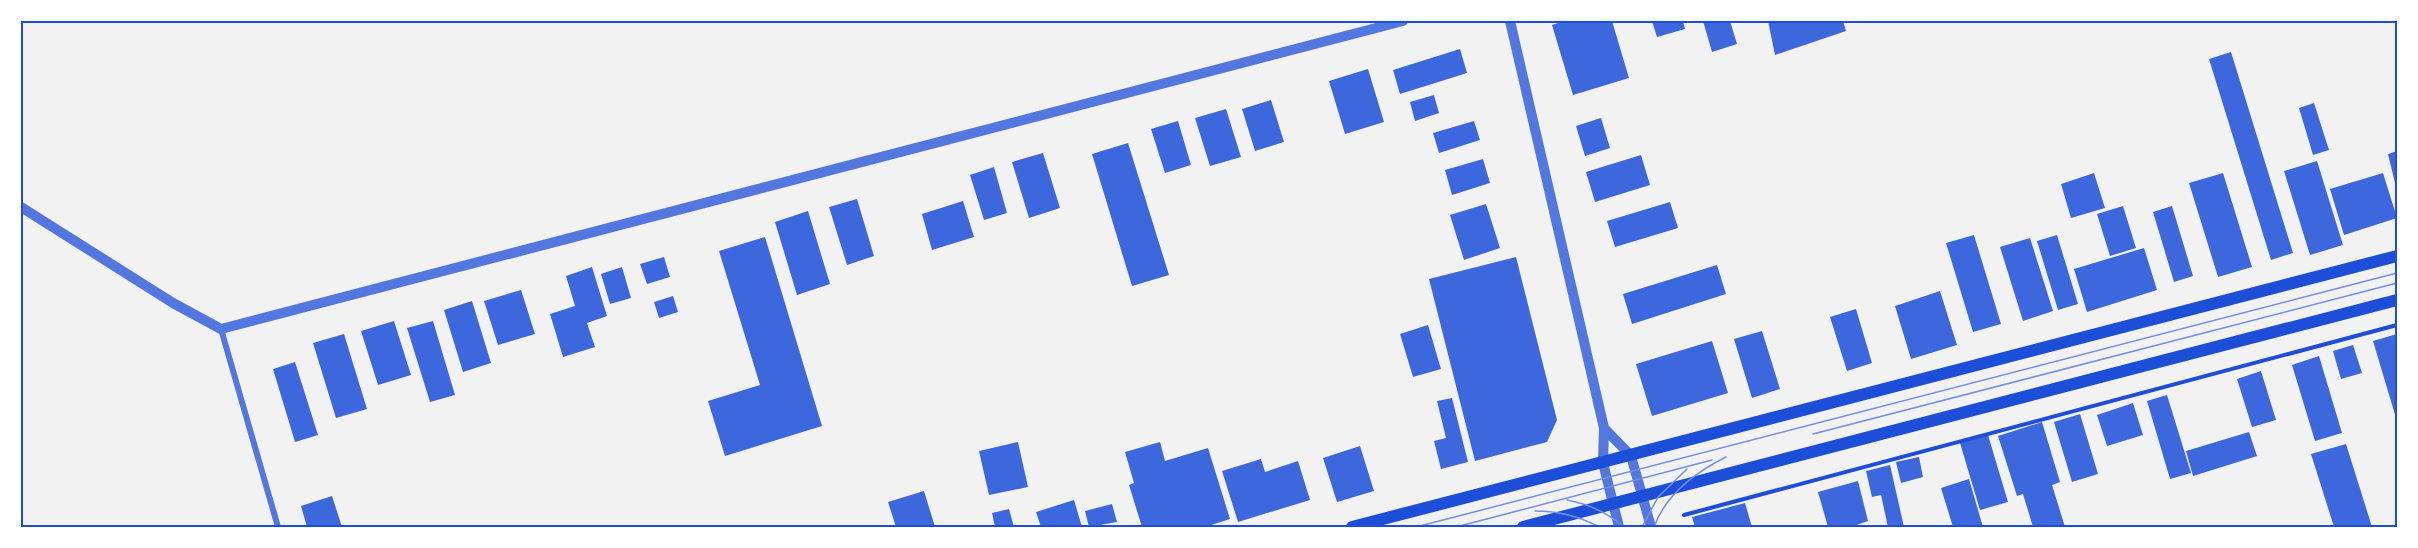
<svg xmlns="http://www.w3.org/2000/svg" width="2418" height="548" viewBox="0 0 2418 548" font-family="'Space Grotesk',sans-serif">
  <rect width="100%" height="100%" fill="#f2f2f2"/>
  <path fill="#3d67dc" d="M1564,21H1612L1629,78L1573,95L1552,25Z
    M1652,21H1683L1685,29L1657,37Z
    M1703,21H1730L1737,44L1712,52Z
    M1768,21H1843L1846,31L1775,55Z
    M1460,49L1467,73L1400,94L1393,70Z
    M2231,52L2293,253L2271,260L2209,59Z
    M1368,69L1384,122L1345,134L1329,81Z
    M1434,95L1439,113L1415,121L1410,102Z
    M1271,100L1284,142L1255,151L1242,109Z
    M2314,103L2329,150L2313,155L2299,108Z
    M1226,109L1241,157L1210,166L1195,118Z
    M1601,118L1610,148L1585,156L1576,126Z
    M1178,121L1191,165L1165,173L1151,129Z
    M1474,121L1480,140L1439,153L1433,133Z
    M1128,143L1169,275L1132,286L1092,154Z
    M2397,151V187H2396L2388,154Z
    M1043,153L1060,208L1029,218L1012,162Z
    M1641,155L1650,185L1595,202L1586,172Z
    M1483,159L1490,183L1452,195L1445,170Z
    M2317,161L2343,245L2310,255L2284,171Z
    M994,167L1007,213L984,220L970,175Z
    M2094,173L2105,208L2071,218L2061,184Z
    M2223,173L2252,267L2218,277L2189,183Z
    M2383,173L2397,218L2344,235L2330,189Z
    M857,199L874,256L847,265L829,207Z
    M963,201L974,237L932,250L922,214Z
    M1670,202L1678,228L1615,247L1607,221Z
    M1486,204L1500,248L1464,260L1450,215Z
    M2123,206L2136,248L2110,256L2097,214Z
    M2172,206L2193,276L2174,282L2153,212Z
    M808,211L830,284L797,295L775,222Z
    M1974,235L2001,324L1973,332L1946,243Z
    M2057,235L2078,304L2058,310L2037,241Z
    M765,237L822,426L725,456L708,401L760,385L719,251Z
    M2030,238L2053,311L2023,321L2000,247Z
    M2144,248L2157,290L2087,312L2074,269Z
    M664,257L670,277L647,284L640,264Z
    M1516,257L1557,420L1547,442L1475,461L1429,279Z
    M1717,265L1726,294L1632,324L1623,294Z
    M592,267L607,316L587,323L595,347L563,357L550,314L575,306L566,276Z
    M622,267L631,298L610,304L601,274Z
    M521,290L535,334L498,345L484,301Z
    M1940,291L1957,345L1911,359L1895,306Z
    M673,296L678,312L659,318L654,302Z
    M472,301L491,363L463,372L444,310Z
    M1856,309L1872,363L1847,371L1830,317Z
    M394,321L411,375L378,385L361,331Z
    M433,321L455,395L430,402L407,328Z
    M1428,325L1441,369L1413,377L1400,334Z
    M1762,331L1780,389L1752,398L1734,339Z
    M344,334L367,409L336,418L313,343Z
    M2397,334V418H2396L2373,341Z
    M1712,341L1728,393L1652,416L1636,364Z
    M2353,345L2362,373L2341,379L2333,351Z
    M2319,356L2342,433L2315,441L2292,365Z
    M295,362L318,435L295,442L273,369Z
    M2261,371L2276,420L2252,427L2237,379Z
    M2167,395L2191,473L2170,479L2147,401Z
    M1452,398L1468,462L1441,469L1434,441L1446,438L1437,401Z
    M2133,403L2143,435L2107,446L2097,415Z
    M2080,414L2098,474L2072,482L2054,422Z
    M2042,422L2060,482L2052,485L2065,527H2033L2023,494L2017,496L1998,436Z
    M2249,432L2257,456L2193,476L2186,451Z
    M1988,435L2008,502L1980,510L1960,443Z
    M1018,442L1028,487L989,495L979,451Z
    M1160,442L1165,461L1208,448L1230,519L1205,527H1142L1129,485L1134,483L1125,452Z
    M2346,444L2372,527H2334L2311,454Z
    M1360,446L1374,491L1337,502L1323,458Z
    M1919,457L1923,477L1901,483L1896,462Z
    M1261,459L1265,472L1298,461L1310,500L1238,522L1222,471Z
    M1890,465L1904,527H1888L1881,495L1872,497L1866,471Z
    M1969,479L1983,527H1953L1941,488Z
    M1858,481L1868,521L1851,527H1828L1818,492Z
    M924,491L935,527H896L888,502Z
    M332,496L342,527H307L301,506Z
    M1074,500L1082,527H1041L1036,512Z
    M1745,503L1752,527H1695L1692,517Z
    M1112,504L1117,522L1089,527L1085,511Z
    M1009,509L1014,527H995L992,513Z"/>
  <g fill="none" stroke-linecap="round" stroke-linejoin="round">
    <path stroke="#1d4ed8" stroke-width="4" d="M1684,515L2397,325"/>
    <path stroke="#5277de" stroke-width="6" d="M221,329L278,527"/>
    <path stroke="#5277de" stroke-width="10" d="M1510,21L1604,428L1603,463L1619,527
      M21,207L173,303L221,329L1403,21
      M1604,428L1631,456L1651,527"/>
    <path stroke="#1d4ed8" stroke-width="12" d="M1352,527L2397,256
      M1523,527L2397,300"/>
    <path stroke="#7290e2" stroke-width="1.5" d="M1813,434L2397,283
      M1567,500C1588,504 1607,512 1624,527
      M1535,511C1557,511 1579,516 1599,527
      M1416,527L2397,273
      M1456,527L1712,460
      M1642,527L1658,497L1687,469
      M1654,527C1666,494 1696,472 1726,457"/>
  </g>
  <rect width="2418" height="548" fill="none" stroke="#ffffff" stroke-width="45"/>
  <rect x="22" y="22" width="2374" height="504" fill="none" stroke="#1d4ed8" stroke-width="2"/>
</svg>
